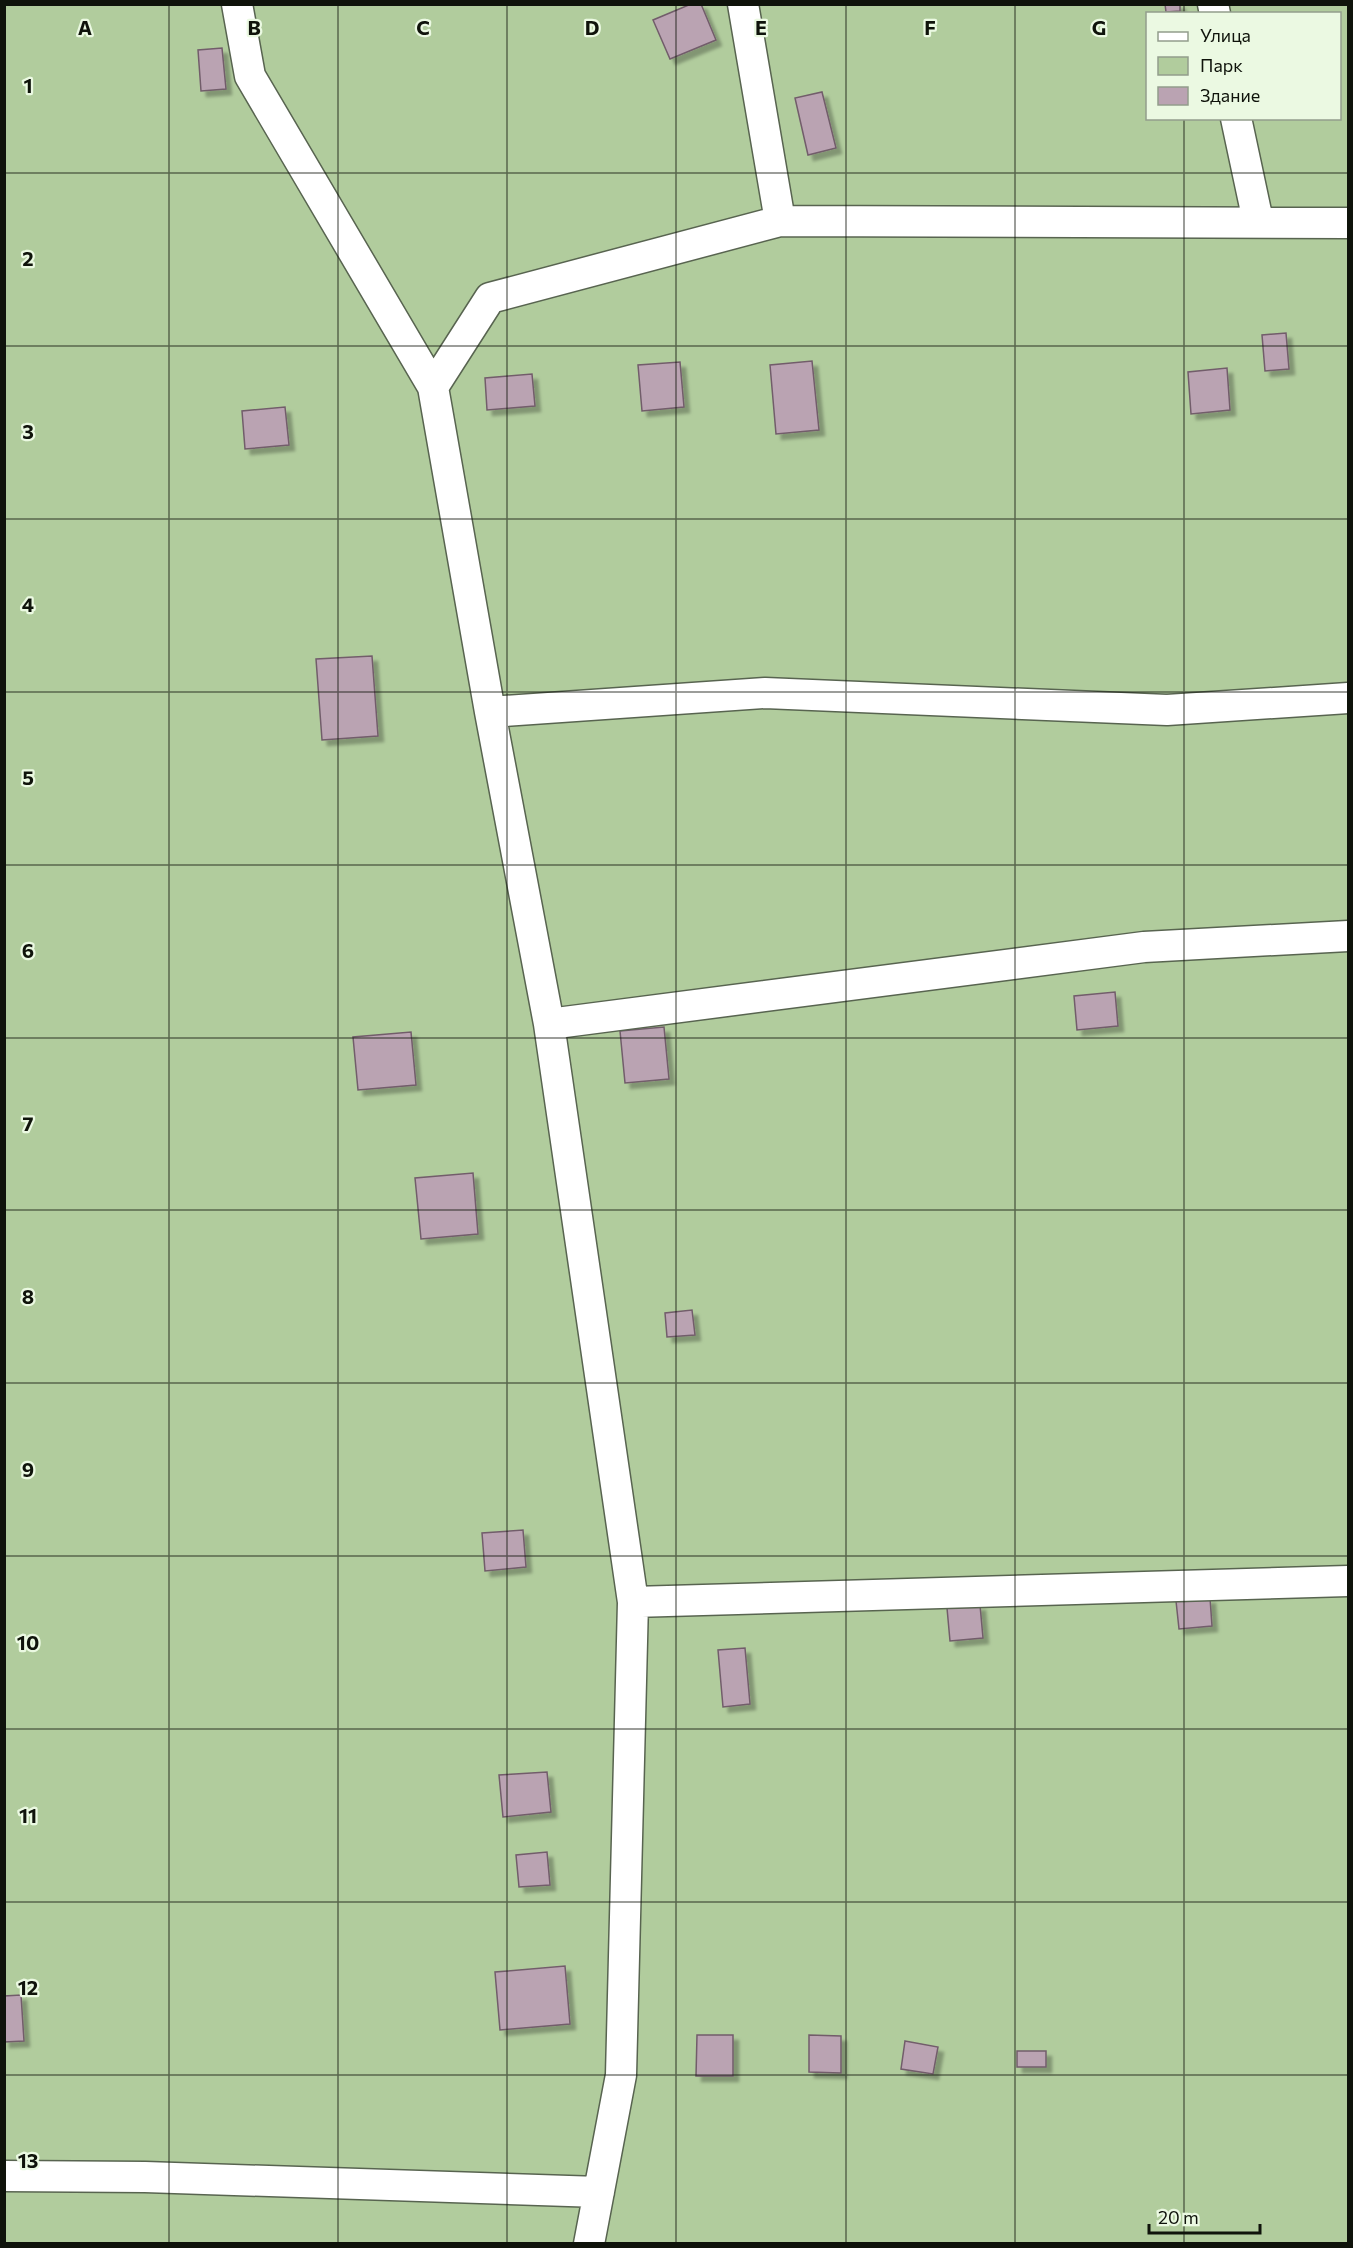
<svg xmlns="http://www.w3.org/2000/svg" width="1353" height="2248" viewBox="0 0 1353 2248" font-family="Commissioner,sans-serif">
  <defs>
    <filter id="shadow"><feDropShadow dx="5.5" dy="5.5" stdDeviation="1.5" flood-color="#0004"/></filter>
  </defs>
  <rect width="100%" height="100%" fill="#deecd5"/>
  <path fill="#b1cc9d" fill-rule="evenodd" d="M5,5H1348V2243H5ZM1148,14H1340V118H1148Z"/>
  <path fill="#baa3b2" stroke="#725d6b" stroke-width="1.5" filter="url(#shadow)" d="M691,4H701L716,40L670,59L653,20Z
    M1165,4H1180V11L1166,12Z
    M222,48L226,89L201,91L198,50Z
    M822,92L836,148L808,155L795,98Z
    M1286,333L1289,369L1265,371L1262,335Z
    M812,361L819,430L776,434L770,365Z
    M680,362L684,407L642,411L638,365Z
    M1227,368L1230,410L1191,414L1188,372Z
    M532,374L535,406L487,410L485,378Z
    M285,407L289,445L245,449L242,411Z
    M372,656L378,736L322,740L316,659Z
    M1115,992L1118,1026L1077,1030L1074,996Z
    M664,1027L669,1079L625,1083L620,1031Z
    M411,1032L416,1085L358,1090L353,1037Z
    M473,1173L478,1234L421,1239L415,1178Z
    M692,1310L695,1335L667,1337L665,1313Z
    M523,1530L526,1567L485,1571L482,1533Z
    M1210,1598L1212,1626L1179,1629L1176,1601Z
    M980,1605L983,1638L950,1641L947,1608Z
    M745,1648L750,1704L723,1707L718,1650Z
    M547,1772L551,1812L503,1817L499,1775Z
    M547,1852L550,1885L519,1887L516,1855Z
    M565,1966L570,2024L500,2030L495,1972Z
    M21,1995L24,2041L4,2042V1996Z
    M697,2035H733V2076H696Z
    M809,2035L841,2036V2073L809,2072Z
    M905,2041L938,2047L933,2074L901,2069Z
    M1017,2051H1046V2067H1017Z"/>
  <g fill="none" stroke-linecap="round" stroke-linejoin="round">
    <g stroke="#586450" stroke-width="33">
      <path id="street" d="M237,4L250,76L433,387
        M743,4L780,221
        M1213,4L1215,14
        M1236,118L1258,221
        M490,712L765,693L1167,710L1348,698
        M549,1024L1144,947L1348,936
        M633,1602L1348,1581
        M4,2176L145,2177L599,2192
        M589,2244L621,2075L633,1602L549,1024L490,712L433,387L490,298L780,221L1348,223"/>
    </g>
    <use href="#street" stroke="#fff" stroke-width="30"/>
  </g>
  <path fill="none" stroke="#0f130b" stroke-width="1.5" stroke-opacity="0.55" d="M169,4V2244M338,4V2244M507,4V2244M676,4V2244M846,4V2244M1015,4V2244M1184,4V14M1184,118V2244M4,173H1348M4,346H1348M4,519H1348M4,692H1348M4,865H1348M4,1038H1348M4,1210H1348M4,1383H1348M4,1556H1348M4,1729H1348M4,1902H1348M4,2075H1348"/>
  <g font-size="20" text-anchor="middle" font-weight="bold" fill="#0f130b" stroke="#ebf9e2" stroke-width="4.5" stroke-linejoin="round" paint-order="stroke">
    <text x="85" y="35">A</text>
    <text x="254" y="35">B</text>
    <text x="423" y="35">C</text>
    <text x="592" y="35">D</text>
    <text x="761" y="35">E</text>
    <text x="930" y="35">F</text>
    <text x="1099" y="35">G</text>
    <text x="28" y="93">1</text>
    <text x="28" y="266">2</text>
    <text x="28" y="439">3</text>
    <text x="28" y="612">4</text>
    <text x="28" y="785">5</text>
    <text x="28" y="958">6</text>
    <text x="28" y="1131">7</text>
    <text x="28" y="1304">8</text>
    <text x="28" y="1477">9</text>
    <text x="28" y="1650">10</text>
    <text x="28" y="1823">11</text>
    <text x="28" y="1995">12</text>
    <text x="28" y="2168">13</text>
  </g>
  <rect width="1353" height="2248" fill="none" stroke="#0f130b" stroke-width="12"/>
  <rect x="1146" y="12" width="195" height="108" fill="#ebf9e2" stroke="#939d8c" stroke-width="1.5"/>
  <rect x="1158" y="32" width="30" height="9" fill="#ffffff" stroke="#939d8c" stroke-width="1.5"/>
  <text x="1200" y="42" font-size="18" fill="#0f130b">Улица</text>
  <rect x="1158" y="57" width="30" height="18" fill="#b1cc9d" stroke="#939d8c" stroke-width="1.5"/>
  <text x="1200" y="72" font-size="18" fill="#0f130b">Парк</text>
  <rect x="1158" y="87" width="30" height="18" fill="#baa3b2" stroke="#939d8c" stroke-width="1.5"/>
  <text x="1200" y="102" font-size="18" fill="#0f130b">Здание</text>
  <path d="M1149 2224v9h111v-9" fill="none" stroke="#0f130b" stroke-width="3"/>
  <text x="1158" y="2224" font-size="18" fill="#0f130b" stroke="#ebf9e2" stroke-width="4.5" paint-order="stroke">20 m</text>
</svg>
